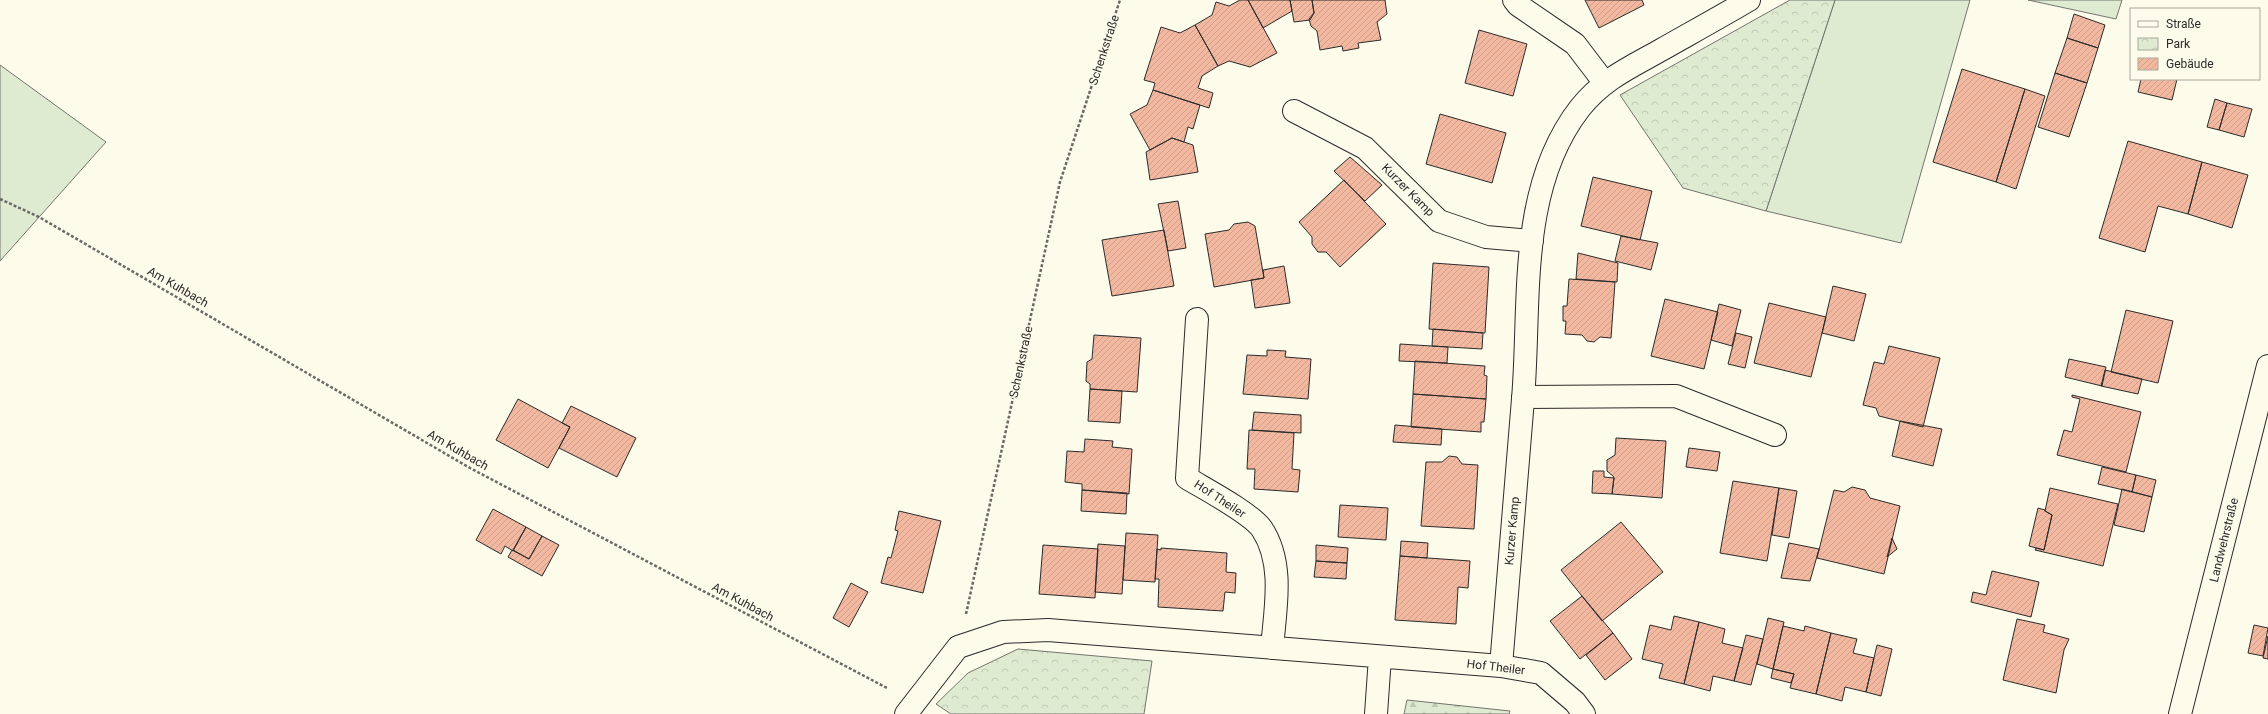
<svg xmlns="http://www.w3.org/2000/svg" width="2268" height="714" viewBox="0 0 2268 714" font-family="Roboto,sans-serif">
  <defs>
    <pattern id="forest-firs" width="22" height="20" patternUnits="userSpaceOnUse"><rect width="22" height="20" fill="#deebd1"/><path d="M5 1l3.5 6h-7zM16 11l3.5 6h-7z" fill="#bfcab4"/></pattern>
    <pattern id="park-crowns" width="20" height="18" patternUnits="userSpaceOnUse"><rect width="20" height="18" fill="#deebd1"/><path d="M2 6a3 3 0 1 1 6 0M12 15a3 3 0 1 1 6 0" fill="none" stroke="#bfcab4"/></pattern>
    <pattern id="building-hatch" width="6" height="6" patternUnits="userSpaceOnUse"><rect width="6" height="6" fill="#f2b8a0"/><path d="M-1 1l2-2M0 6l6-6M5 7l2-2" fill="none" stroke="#d09e8a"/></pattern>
  </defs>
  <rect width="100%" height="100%" fill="#fdfbea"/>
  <path fill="#deebd1" stroke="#74746e" d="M1835,0H1970L1901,243L1766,211Z
    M2028,0H2122L2116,19Z
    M0,65L106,142L0,261Z"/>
  <path fill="url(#forest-firs)" stroke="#74746e" d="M1407,700L1510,711L1509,714H1404Z"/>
  <path fill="url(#park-crowns)" stroke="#74746e" d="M1790,0H1835L1766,211L1683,188L1620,95Z
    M1018,649L1152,661L1144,714H951L936,704L968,673Z"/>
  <path fill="url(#building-hatch)" stroke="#2b2b2b" d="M1240,0H1248L1277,53L1250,67L1229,61L1218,66L1195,25L1212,15L1216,2L1229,6Z
    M1248,0H1290L1292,11L1263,28Z
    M1290,0H1312L1314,13L1310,20L1294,22Z
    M1312,0H1385L1387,14L1377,22L1381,40L1358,43L1359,48L1343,51L1342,46L1320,50L1317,31L1311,26L1309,19L1314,13Z
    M1585,0H1642L1644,5L1599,28Z
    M2074,14L2105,25L2098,48L2067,38Z
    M1195,25L1218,66L1202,76L1198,88L1213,93L1209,108L1153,90L1155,83L1144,80L1161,27L1180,33Z
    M1479,30L1527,44L1513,96L1465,83Z
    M2067,38L2098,48L2087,83L2055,73Z
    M1962,69L2025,89L1996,182L1933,162Z
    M2055,73L2087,83L2069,137L2038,127Z
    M2141,79H2177L2172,100L2138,92Z
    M2025,89L2045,96L2016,189L1996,182Z
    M1153,90L1200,105L1193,129L1188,127L1184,142L1172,138L1150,150L1130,114L1147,105Z
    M2215,99L2227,103L2219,130L2207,127Z
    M2227,103L2252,109L2244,137L2219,130Z
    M1440,114L1506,133L1492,183L1426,164Z
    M1172,138L1193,145L1198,172L1150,180L1146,152Z
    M2128,141L2202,162L2188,214L2158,206L2145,252L2099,238Z
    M1350,157L1382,185L1365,201L1334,171Z
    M2202,162L2248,175L2232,228L2188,214Z
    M1593,177L1652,191L1640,240L1581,226Z
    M1344,180L1386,224L1340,267L1326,252H1318L1312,244V237L1299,222Z
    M1178,201L1186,248L1168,251L1158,204Z
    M1248,222L1255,226L1264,278L1214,287L1205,234L1229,230L1234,224Z
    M1164,230L1174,286L1112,296L1102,240Z
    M1621,236L1658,243L1651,270L1615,261Z
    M1578,253L1618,263L1617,282L1576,279Z
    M1433,263L1489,267L1485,333L1429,329Z
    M1284,266L1290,303L1255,308L1251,280L1264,278L1263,270Z
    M1569,279L1615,282L1611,338L1600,337L1594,342L1587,341L1582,335L1565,334L1566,321H1563V306H1567Z
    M1833,286L1866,294L1854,341L1822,333Z
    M1665,299L1718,312L1704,369L1651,356Z
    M1769,303L1826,317L1811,377L1754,363Z
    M1719,304L1741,310L1732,346L1711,340Z
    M2126,310L2173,321L2158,383L2111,372Z
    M1433,329L1483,333L1482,349L1432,346Z
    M1736,333L1752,337L1745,368L1728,364Z
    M1094,335L1141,338L1137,392L1090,389V384L1086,381L1087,362L1092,359Z
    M1400,344L1448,347L1447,363L1399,361Z
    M1889,346L1940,358L1923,427L1879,416L1876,408L1863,405L1874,362L1884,364Z
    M1267,350L1286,351L1285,357L1311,359L1308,399L1243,394L1247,355L1267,356Z
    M2069,359L2106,367L2102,386L2065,377Z
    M1415,361L1485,366L1484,375L1487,376L1486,399L1413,394Z
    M2105,370L2142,379L2138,394L2101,386Z
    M1090,389L1122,391L1120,423L1088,421Z
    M1413,394L1486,399L1484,422H1481V432L1411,427Z
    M2072,395L2141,412L2126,472L2057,455L2064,430L2072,432L2080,399L2072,397Z
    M518,399L570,427L548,468L496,440Z
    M571,406L636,438L617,477L559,448L570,427L562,423Z
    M1254,412L1301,415V433L1252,430Z
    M1900,421L1942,429L1933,466L1892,456Z
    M1395,425L1442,429L1441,445L1393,442Z
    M1249,430L1294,433L1292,469L1300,470L1298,492L1254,489L1255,469H1247Z
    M1616,438L1666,441L1662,498L1612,494L1614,477L1607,471V460L1615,455Z
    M1085,439L1113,441L1112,447L1132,449L1129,494L1082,490V484L1065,482L1067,451L1084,452Z
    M1689,448L1720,452L1717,471L1686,467Z
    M1449,456L1457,457L1462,464L1478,465L1474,529L1421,526L1426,462H1442Z
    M2102,467L2136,475L2132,492L2098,484Z
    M1593,471H1604V477L1614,478L1612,494L1592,493Z
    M2136,475L2156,480L2152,497L2132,492Z
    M1733,481L1779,488L1767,561L1720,553Z
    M1852,487L1865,490L1870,498L1900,506L1884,574L1817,558L1834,490L1844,492Z
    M1779,488L1797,491L1789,538L1772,535Z
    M2050,488L2118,504L2103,566L2035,550L2036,548L2044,550L2052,515L2045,511Z
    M2122,489L2152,497L2144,532L2114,525Z
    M1082,490L1127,493L1126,514L1081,511Z
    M1340,505L1388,508L1386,540L1338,537Z
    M2038,508L2045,510V511L2052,515L2044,550L2029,546Z
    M493,509L526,527L513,551L505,546L501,554L476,540Z
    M899,511L941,521L923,593L881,583L888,557L891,558L898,531L895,530Z
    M1621,522L1663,572L1602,621L1561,570Z
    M526,527L542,536L529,559L513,550Z
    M1126,533L1158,535L1155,582L1123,580Z
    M542,536L559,545L542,576L508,557L512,550L529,559Z
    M1892,538L1897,549L1887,557Z
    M1401,541L1428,543L1427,558L1400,556Z
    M1789,543L1819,549L1810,581L1781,578Z
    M1098,544L1125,546L1122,594L1095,592Z
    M1043,545L1098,549L1095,598L1039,594Z
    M1316,545L1348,548L1347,563L1316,561Z
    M1161,548L1227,553L1226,572L1236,573L1235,593L1225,592L1223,611L1158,607L1159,579H1155L1157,549L1161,550Z
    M1400,556L1470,561L1468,588L1458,587L1456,624L1395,620Z
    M1316,561L1347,563L1346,579L1314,577Z
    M1992,571L2039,582L2031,617L1971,602L1973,592L1986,595Z
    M851,583L868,592L849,627L833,618Z
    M1582,596L1613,633L1580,659L1550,621Z
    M1674,616L1699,622L1684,684L1659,678L1663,664L1642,659L1650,625L1671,630Z
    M1768,618L1784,622L1773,669L1757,664Z
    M2017,619L2045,625L2043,632L2069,639L2064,650L2056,693L2003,680Z
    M1699,622L1725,629L1722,643L1743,648L1734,681L1713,676L1710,691L1684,684Z
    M2254,625L2268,628L2263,656L2248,653Z
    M1783,626L1804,631L1805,626L1831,633L1816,694L1790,688L1794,674L1773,669Z
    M1613,633L1632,659L1605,680L1586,655Z
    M1831,633L1857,639L1853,653L1874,658L1866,692L1845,687L1842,701L1816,694Z
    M1746,635L1763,639L1751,685L1734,681Z
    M2268,636V659L2263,658Z
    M1877,645L1892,649L1881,696L1866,692Z
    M1773,669L1794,674L1791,683L1771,678Z"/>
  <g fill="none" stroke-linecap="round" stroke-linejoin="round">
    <g stroke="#2b2b2b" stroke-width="24">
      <path id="minor" d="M1514,0L1518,5L1575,44L1604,82
        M1294,111L1365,148L1439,221L1486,237L1532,241
        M1197,319L1187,478C1205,489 1251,513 1262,529C1285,564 1275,610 1272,648
        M1523,397L1676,396L1775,435
        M1501,666C1508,577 1516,488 1523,399C1531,303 1517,189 1580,108C1603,79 1631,67 1661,50C1691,33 1720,17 1749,0
        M906,714L958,647L1003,632L1048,630L1501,666L1541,673L1575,702L1584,714
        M1376,714L1380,657"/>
    </g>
    <g stroke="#2b2b2b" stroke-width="24">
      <path id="major" d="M2180,714L2268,366"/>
    </g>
    <path stroke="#6a6964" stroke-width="2.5" stroke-dasharray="3 2" stroke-linecap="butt" d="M0,199L39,217L470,468L887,688
      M966,614L1060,182L1120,0"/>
    <use href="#minor" stroke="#fdfbea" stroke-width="22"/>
    <use href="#major" stroke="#fdfbea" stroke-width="22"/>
  </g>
  <g text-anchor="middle" stroke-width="3" stroke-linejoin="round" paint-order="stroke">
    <g font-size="12" fill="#2b2b2b" stroke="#fdfbea">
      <text transform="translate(1104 50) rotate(-72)" y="4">Schenkstraße</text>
      <text transform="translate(1408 190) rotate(45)" y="4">Kurzer Kamp</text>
      <text transform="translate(178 287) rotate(30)" y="4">Am Kuhbach</text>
      <text transform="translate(1021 362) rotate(-78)" y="4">Schenkstraße</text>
      <text transform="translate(458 450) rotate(30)" y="4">Am Kuhbach</text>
      <text transform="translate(1220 499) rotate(33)" y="4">Hof Theiler</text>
      <text transform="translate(1512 531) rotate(-85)" y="4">Kurzer Kamp</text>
      <text transform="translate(2224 540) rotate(-76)" y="4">Landwehrstraße</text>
      <text transform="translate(743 602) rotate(28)" y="4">Am Kuhbach</text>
      <text transform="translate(1496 667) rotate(7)" y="4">Hof Theiler</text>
    </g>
  </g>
  <rect x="2130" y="8" width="130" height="72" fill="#fdfbea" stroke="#a9a89e"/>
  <rect x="2138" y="21" width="20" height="6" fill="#fdfbea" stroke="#a9a89e"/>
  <text x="2166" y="28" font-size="12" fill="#2b2b2b">Straße</text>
  <rect x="2138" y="38" width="20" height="12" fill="url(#park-crowns)" stroke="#a9a89e"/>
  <text x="2166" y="48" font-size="12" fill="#2b2b2b">Park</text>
  <rect x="2138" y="58" width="20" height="12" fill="url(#building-hatch)" stroke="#a9a89e"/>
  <text x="2166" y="68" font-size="12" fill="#2b2b2b">Gebäude</text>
</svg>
